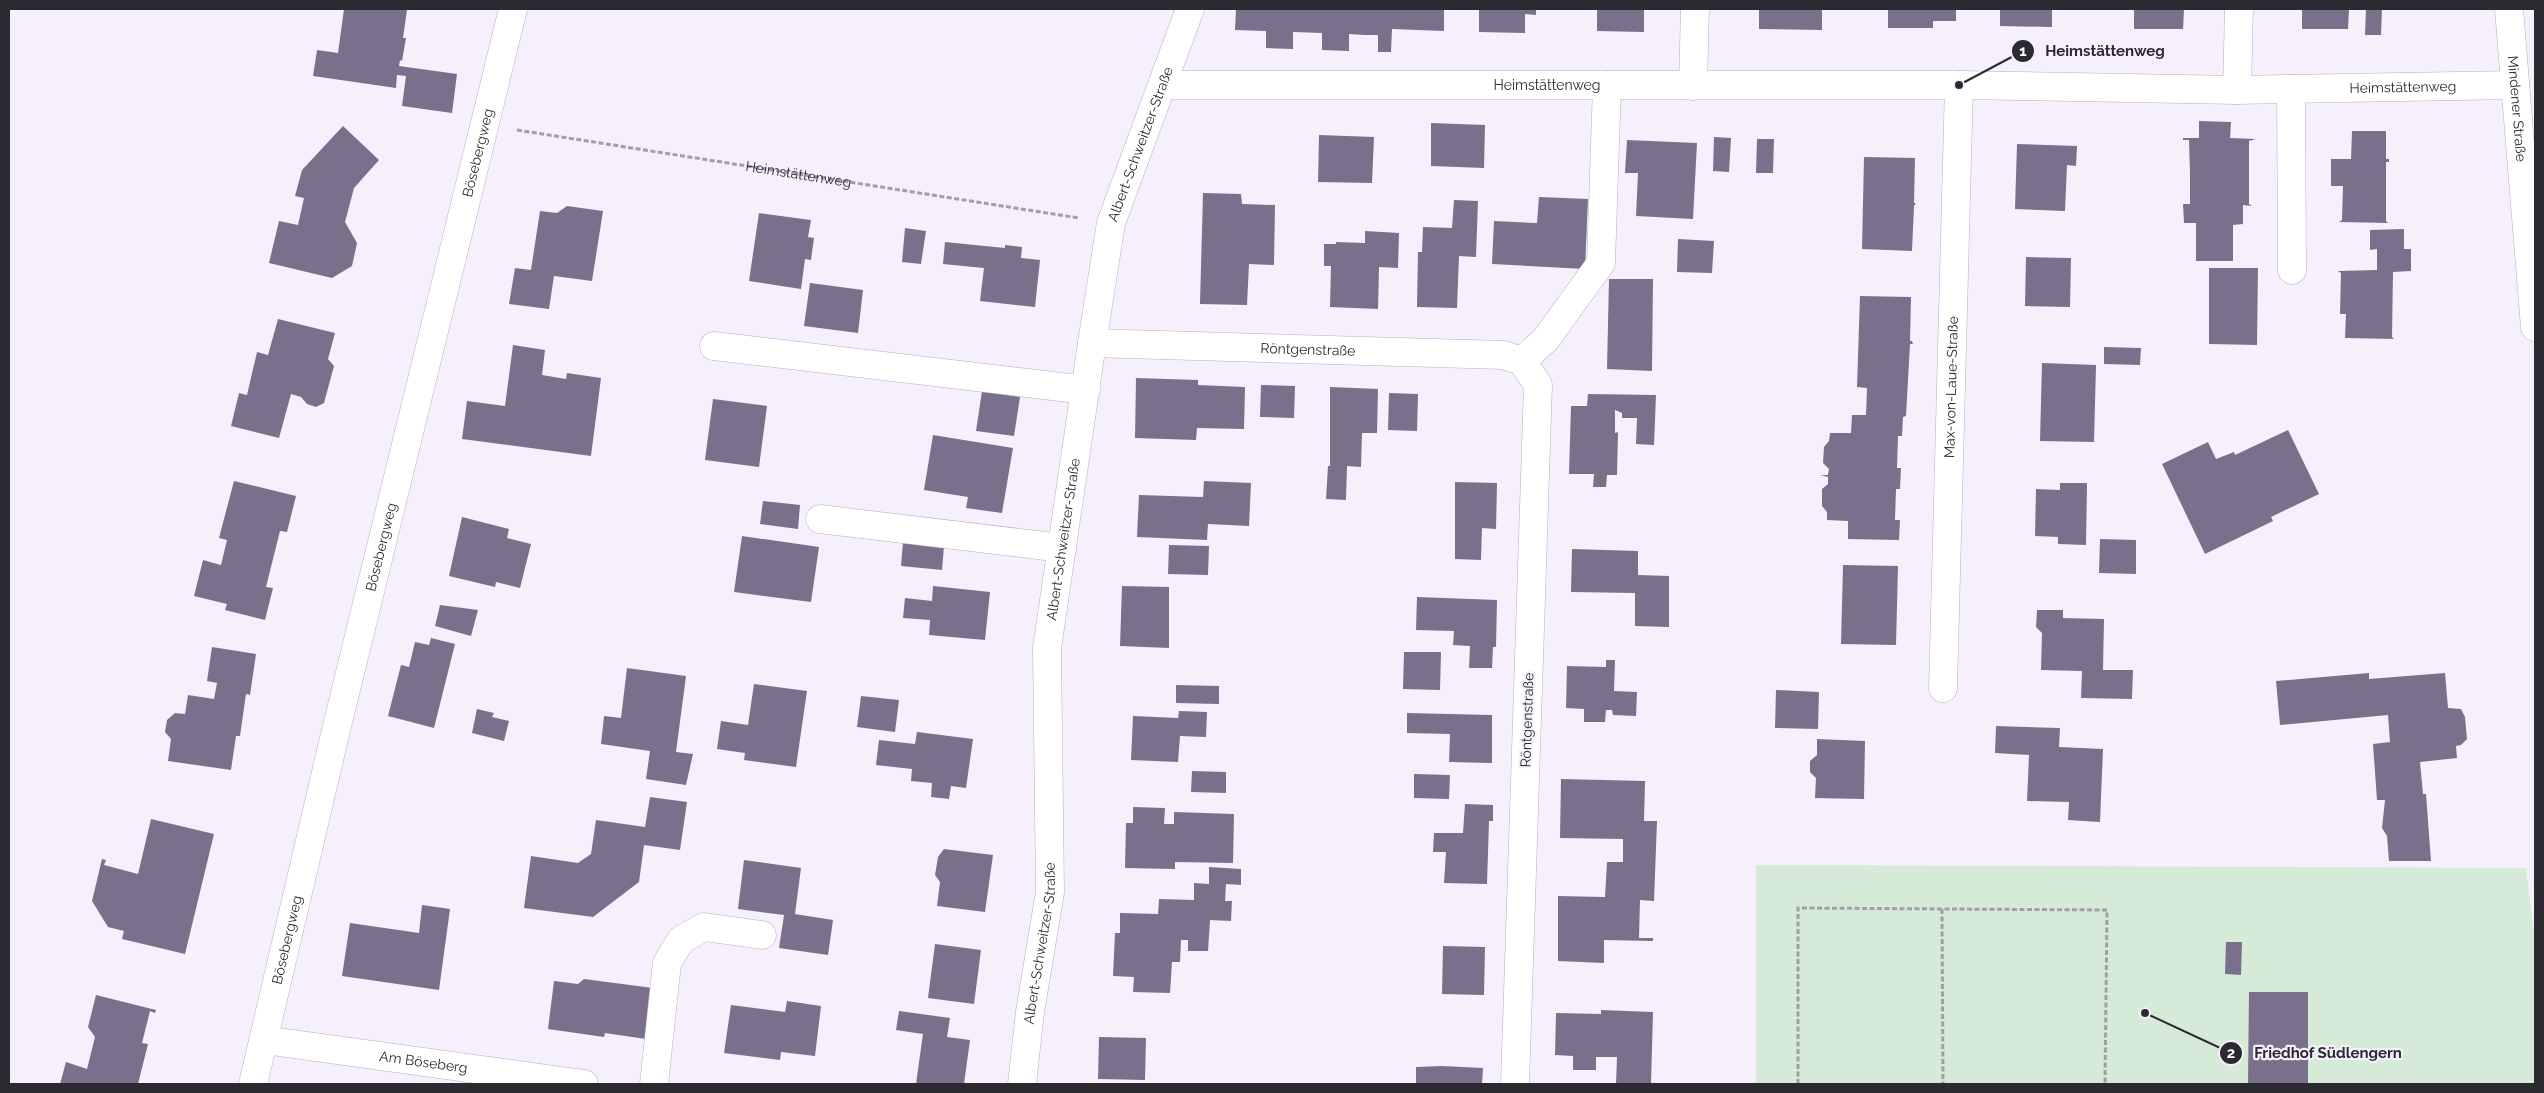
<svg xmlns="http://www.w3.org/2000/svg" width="2544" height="1093" viewBox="0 0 2544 1093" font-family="Raleway,sans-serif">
  <rect width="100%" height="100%" fill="#f5f0fc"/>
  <path fill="#d5ead7" d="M1756,865L2526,868L2535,942V1084H1756Z"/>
  <path fill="#7b708b" d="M344,9L407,10L403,38H406L402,61L400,60L399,66L457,74L452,113L402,106L406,76L397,75L396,88L313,76L317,50L338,53Z
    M1236,9H1444V31L1392,29L1391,52H1378V35H1364L1349,34V51L1322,50V33L1293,32V49L1266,48V31L1235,30Z
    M1479,9H1536V15L1525,14V33L1479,32Z
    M1597,9H1644V32L1597,31Z
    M1759,9H1822V30L1759,29Z
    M1888,9H1956V21H1933V28H1888Z
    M2000,9H2052V27L2000,26Z
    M2134,9H2184L2183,29H2134Z
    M2302,9H2349L2348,29H2302Z
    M2366,9H2382L2381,35H2365Z
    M2199,121L2231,122L2230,138L2256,139L2249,141V204L2252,206L2243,205V224L2233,225V261H2196V223H2184L2183,204H2190V173L2189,140H2183V138H2199Z
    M1431,123L1485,125L1484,168L1431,166Z
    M343,126L379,160L354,188L345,222L357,243L352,266L332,278L269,263L279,221L298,225L304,198L295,196L302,170Z
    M2352,131H2386V159H2389V162H2386V221L2388,223L2339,222L2342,220L2343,186H2331V159H2351Z
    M1319,135L1374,137L1372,183L1318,182Z
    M1714,137L1731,138L1729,172L1713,171Z
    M1757,139H1774L1773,173H1756Z
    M1627,140L1697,143L1693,219L1636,216L1638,173H1625Z
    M2017,144L2077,146L2076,166L2067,165L2065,211L2015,209Z
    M1864,157L1915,158L1914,203H1916L1914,206L1912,251L1862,249Z
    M1203,193L1241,194L1242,204L1275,205L1274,265L1249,264L1247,305L1200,304Z
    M1539,197L1588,199L1585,269L1492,264L1494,221L1537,223Z
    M1454,200L1478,201L1476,257L1459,256L1457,308L1417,307L1418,252H1422L1423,227L1452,228Z
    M567,206L603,211L592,281L554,276L549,309L509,304L515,268L531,270L540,211L557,213Z
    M759,213L811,220L808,237L814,238L811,260L805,259L801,289L749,281Z
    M905,228L926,231L921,264L902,262Z
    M2404,229V249H2411V271L2393,272L2392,337L2394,339L2345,338L2346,314H2340L2341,273L2338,271L2377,270V249L2370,250V230Z
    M1365,231L1399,233L1398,268L1379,267L1378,309L1330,307L1331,266H1324V244H1336V242L1365,243Z
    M1678,239L1714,241L1712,273L1677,272Z
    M945,242L1005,248V245L1022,247L1021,258L1040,260L1035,307L980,301L984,268L943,264Z
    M2026,257L2071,258L2070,307L2025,306Z
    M2209,268H2258L2257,345L2209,344Z
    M1609,279H1653L1652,371L1607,369Z
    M810,283L863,290L858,333L804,326Z
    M1860,296L1911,297L1910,341H1912L1913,344H1910L1906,416L1903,417L1902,436H1898L1897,468H1901L1900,489H1896L1895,520H1900L1899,540L1848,539V521L1827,520V512L1822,506V489L1828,484V477L1820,475H1828L1829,469L1823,463L1824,447L1829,441L1830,433H1851L1852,415H1866L1867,388L1857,387Z
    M278,319L335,333L328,359L334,366L324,403L316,407L307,404L301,397L291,394L279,438L231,426L239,393L247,395L257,352L268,355Z
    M513,345L545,350L542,375L566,379L567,373L601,378L591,456L462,439L467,401L505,406Z
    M2104,347L2141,348L2140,365L2104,364Z
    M2042,363L2096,365L2094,442L2040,441Z
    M1136,378L1198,380V385L1245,387L1244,429L1197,428L1196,440L1135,438Z
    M1261,385L1295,386L1294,418L1260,417Z
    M1330,387L1378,389L1377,433H1362L1361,467L1347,466L1346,500L1326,499L1328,466H1330Z
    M982,391L1020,397L1014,436L976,431Z
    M1389,393L1418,394L1417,431L1388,430Z
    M1588,394L1656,395L1654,445L1636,444L1637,418H1622V413L1615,410V433L1618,432L1617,475H1607L1606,487H1593L1594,474H1569L1571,406H1587Z
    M713,399L767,406L759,467L705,460Z
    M2288,430L2319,494L2271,517L2273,521L2205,554L2162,464L2208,442L2216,459L2234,452L2235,455Z
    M933,435L1013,448L1002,513L966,508L968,497L924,490Z
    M234,481L296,496L287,532L280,531L266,587L273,588L265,620L225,610L227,604L194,596L203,560L221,565L227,540L219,538Z
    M1204,481L1251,483L1249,526L1208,524L1207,540L1137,537L1139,495L1203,497Z
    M1455,482L1497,483L1496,529L1482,528L1481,560L1455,559Z
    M2060,483H2087L2086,545L2058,544V537L2035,536L2036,489L2060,490Z
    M763,501L800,505L798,529L760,524Z
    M462,517L509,529L507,538L531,544L520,588L496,582L495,587L449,576Z
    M742,536L819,547L811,602L734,592Z
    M2100,539L2136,540V574L2099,573Z
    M903,542L944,546L942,570L901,566Z
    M1169,545L1209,546L1208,575L1168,574Z
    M1572,549L1638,551V575L1669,576V627L1635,626V593L1571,592Z
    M1843,565L1898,566L1896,645L1841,644Z
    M933,586L990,592L985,640L929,635L930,620L903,618L905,598L932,601Z
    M1122,586L1169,587V648L1120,646Z
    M1417,597L1497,600L1496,647H1493L1492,668H1469L1470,646L1453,645L1454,631L1416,630Z
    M440,605L478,610L471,636L435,626Z
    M2037,610H2063V618L2104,619L2103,670H2133L2132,699L2081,698L2082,671L2041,670L2042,633L2036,627Z
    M431,638L455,644L434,728L388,716L401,665L409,667L415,642L429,645Z
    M212,647L256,654L250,695L246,694L240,736H236L231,770L168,761L171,739L165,732L167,720L175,713L185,714L188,695L214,699L217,683L207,681Z
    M1404,652H1441L1440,690L1403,689Z
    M1606,660H1615L1614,691L1637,692L1636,716L1613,715L1612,710H1606L1605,722H1584V709L1566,708L1567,666L1606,667Z
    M627,668L686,676L676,752L693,754L686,785L646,779L650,751L601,744L604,716L621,718Z
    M2369,673V679L2445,673L2448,708L2461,709L2465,717L2467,739L2461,745L2456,746L2457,758L2420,762L2423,794H2426L2431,861H2389L2387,836L2382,828L2385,800H2377L2373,744L2390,742L2388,715L2280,725L2276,681Z
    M754,684L807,691L796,767L744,760L745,753L717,749L721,721L748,725Z
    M1176,685L1219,686V704L1176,703Z
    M1776,690L1819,692L1818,729L1775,728Z
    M861,696L899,700L895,732L857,727Z
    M477,709L494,713L492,717L509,721L504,741L472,733Z
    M1179,711L1207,712L1206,737L1180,736L1178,762L1131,760L1133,716L1178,718Z
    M1407,713L1492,715V763L1449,762L1450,734L1407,733Z
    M1996,726L2060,728L2059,747L2103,749L2100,822L2068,820L2069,802L2027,801L2029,755L1995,753Z
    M917,732L973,739L966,788L951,786L949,799L931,797L932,783L911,781L912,769L876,765L879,740L915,744Z
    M1817,739L1865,741L1864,799L1815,798L1816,778L1810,772V761L1817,755Z
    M1192,771L1226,772V793L1191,792Z
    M1414,774L1450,775L1449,799L1414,798Z
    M1561,779L1645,781L1644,821H1657L1654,901L1640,900L1639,938H1653V941L1604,940V963L1558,961V896L1605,897L1607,862H1623V839L1560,838Z
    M650,797L687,802L680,850L644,845L639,882L593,917L524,908L531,856L578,863L591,854L596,820L645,827Z
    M1465,804L1493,805V821H1489L1487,884L1444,883L1446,852H1433L1434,833H1463Z
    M1133,807L1165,808L1164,824H1174V812L1234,814L1233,863L1175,862V869L1125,868L1126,823H1133Z
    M151,819L214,834L185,954L122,939L124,931L108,927L92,901L102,859L106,860L104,865L138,874Z
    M944,849L993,855L985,912L937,906L940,882L935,875L938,857Z
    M744,860L801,868L795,914L833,920L828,955L779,948L784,915L738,909Z
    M1209,867L1241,869V885L1226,884L1225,901H1232L1231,921L1210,920L1208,951H1188V940H1181L1180,962H1172L1170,993L1133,992L1134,977L1113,976L1115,933H1120V913L1158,914L1159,899L1194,900V883L1209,884Z
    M422,905L450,909L439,990L342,976L350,923L419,933Z
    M2226,942H2242L2241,975L2225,974Z
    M935,944L981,950L974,1004L928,998Z
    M1443,946L1485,947L1484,995L1442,994Z
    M584,979L653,988L646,1039L605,1033L604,1037L548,1029L554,981L578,984Z
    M2249,992H2308V1083H2248Z
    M96,995L156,1010L155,1013L150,1011L142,1043L148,1044L138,1084H60L66,1062L87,1069L95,1037L88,1027Z
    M787,1001L821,1006L815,1056L781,1052L780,1060L724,1053L731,1005L785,1012Z
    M1601,1010L1653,1012L1651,1084H1616L1617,1057H1596V1070H1573V1056L1555,1055L1556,1013L1601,1014Z
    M899,1011L950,1018L947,1037L970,1040L964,1084H916L923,1034L896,1030Z
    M1099,1037L1146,1038L1145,1080L1098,1079Z
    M1442,1066L1483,1068L1482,1084H1416V1067Z"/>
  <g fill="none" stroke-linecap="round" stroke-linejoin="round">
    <g stroke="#b6afc1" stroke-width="29">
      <g id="minor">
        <path id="s2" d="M1163,85H1959L2237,90L2515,85"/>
        <path d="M1693,86L1695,9"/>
        <path d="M2291,89L2292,270"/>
        <path d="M2237,90L2239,9"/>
        <path id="s3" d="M1092,343L1503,355L1522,361L1538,385L1515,1084"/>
        <path d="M714,346L1086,390"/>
        <path d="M1522,361L1546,339L1601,263L1607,85"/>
        <path d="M820,519L1062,548"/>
        <path id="s4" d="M1943,688L1959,85"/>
        <path id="s5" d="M264,1040L584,1084"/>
        <path id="s6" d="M253,1084L336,730L513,9"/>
        <path d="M654,1084L667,963L681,940L704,927L762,935"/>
        <path id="s7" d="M1022,1084L1030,1012L1050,892L1047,648L1092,343L1111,223L1190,9"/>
      </g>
    </g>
    <g stroke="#b6afc1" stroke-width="29">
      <g id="major">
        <path id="s8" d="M2509,9L2535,327"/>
      </g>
    </g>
    <g stroke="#a19ea8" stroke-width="3" stroke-dasharray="5 2.5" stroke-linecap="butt">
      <path id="s1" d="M517,130L1079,218"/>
      <path d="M1942,909L1943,1084"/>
      <path d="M1798,1084V908L2107,910L2105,1084"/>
    </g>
    <use href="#minor" stroke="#fff" stroke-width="28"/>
    <use href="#major" stroke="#fff" stroke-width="28"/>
  </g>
  <g text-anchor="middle" stroke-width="4.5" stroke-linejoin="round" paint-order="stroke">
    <g font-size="14" fill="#2c2a31" stroke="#f5f0fc">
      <text dy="5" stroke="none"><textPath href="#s2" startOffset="384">Heimstättenweg</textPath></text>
      <text dy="5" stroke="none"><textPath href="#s2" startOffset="1240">Heimstättenweg</textPath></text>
      <text dy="5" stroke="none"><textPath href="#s8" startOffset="100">Mindener Straße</textPath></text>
      <text dy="5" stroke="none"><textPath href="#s7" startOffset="952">Albert-Schweitzer-Straße</textPath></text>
      <text dy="5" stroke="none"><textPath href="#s6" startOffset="958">Bösebergweg</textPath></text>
      <text dy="5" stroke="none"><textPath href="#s1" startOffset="285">Heimstättenweg</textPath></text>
      <text dy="5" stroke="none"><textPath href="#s3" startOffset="216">Röntgenstraße</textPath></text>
      <text dy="5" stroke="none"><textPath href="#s4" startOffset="301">Max-von-Laue-Straße</textPath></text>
      <text dy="5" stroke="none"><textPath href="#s7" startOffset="548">Albert-Schweitzer-Straße</textPath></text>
      <text dy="5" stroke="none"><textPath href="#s6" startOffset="552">Bösebergweg</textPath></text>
      <text transform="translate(1527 720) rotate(-88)" y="5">Röntgenstraße</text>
      <text dy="5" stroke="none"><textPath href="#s6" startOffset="148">Bösebergweg</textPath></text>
      <text dy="5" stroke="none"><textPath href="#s7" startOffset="142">Albert-Schweitzer-Straße</textPath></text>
      <text dy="5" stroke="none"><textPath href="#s5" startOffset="161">Am Böseberg</textPath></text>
    </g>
  </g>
  <path fill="none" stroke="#2c2a31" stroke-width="2" d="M1959 85L2023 51M2145 1013L2231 1053"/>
  <g fill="#2c2a31" stroke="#f5f0fc" stroke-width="2">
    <circle cx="1959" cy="85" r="5"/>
    <circle cx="2145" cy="1013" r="5"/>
    <circle cx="2023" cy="51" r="12"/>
    <circle cx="2231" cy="1053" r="12"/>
  </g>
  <g font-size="15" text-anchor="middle" font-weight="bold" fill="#fff">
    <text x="2023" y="56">1</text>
    <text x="2231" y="1058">2</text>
  </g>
  <g font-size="15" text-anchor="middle" font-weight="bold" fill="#2c2a31" stroke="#f5f0fc" stroke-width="4.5" stroke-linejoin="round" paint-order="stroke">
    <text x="2105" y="56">Heimstättenweg</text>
    <text x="2328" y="1058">Friedhof Südlengern</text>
  </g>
  <rect width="2544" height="1093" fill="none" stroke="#2c2a31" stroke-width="20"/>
</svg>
